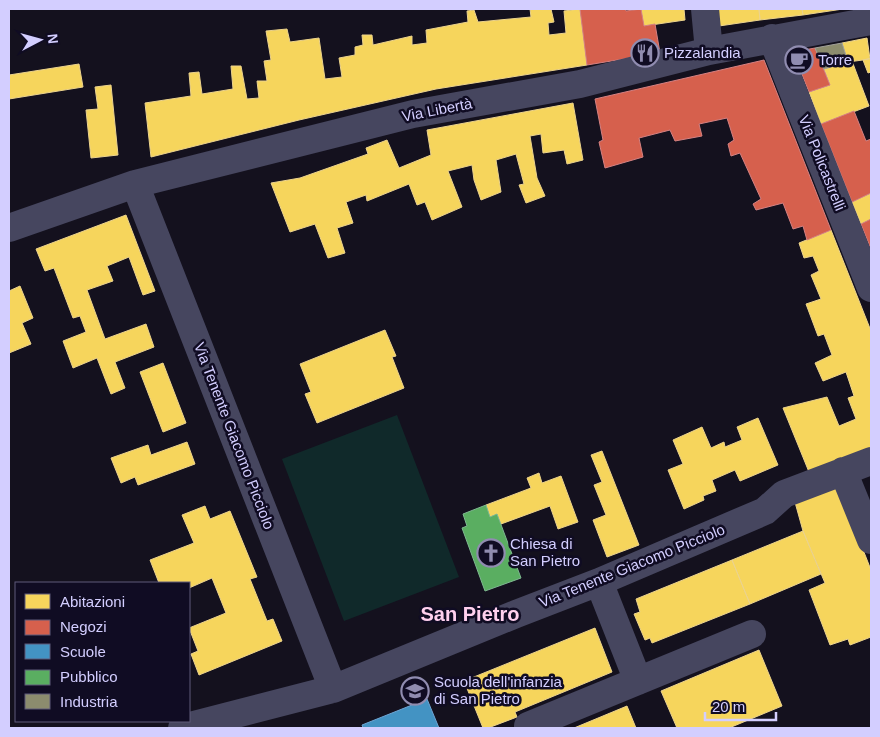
<svg xmlns="http://www.w3.org/2000/svg" width="880" height="737" viewBox="0 0 880 737" font-family="Arial,sans-serif">
  <rect width="100%" height="100%" fill="#14111e"/>
  <path fill="#10292a" d="M397,415L459,577L344,621L282,459Z"/>
  <path fill="#f6d55c" stroke="#ecd38d" d="M530,9H551L554,22L548,23L549,35L566,33L564,11L580,9L587,65L436,89L299,120L151,157L145,103L191,96L189,73L199,72L202,94L233,89L231,66H241L247,99L259,98L257,81H267L264,61L271,60L266,31L287,29L290,42L319,38L325,79L342,77L339,58L355,55V47L363,45L362,35H372L373,45L412,36V45L427,43L426,30L468,22L467,11L474,10L478,22L531,17Z
    M641,9H684L685,20L644,26Z
    M717,9H759L760,20L719,26Z
    M759,9H802L803,15L760,20Z
    M802,9H843L803,15Z
    M867,38L870,59L848,62L842,43Z
    M871,58V72L868,73L863,60Z
    M852,61L869,106L821,124L809,92L830,85L824,69Z
    M79,64L83,87L9,99V75Z
    M111,85L118,155L91,158L86,110L98,109L95,87Z
    M573,103L583,160L567,164L564,150L543,153L541,134L530,136L537,178L545,196L526,203L519,185L524,184L516,154L496,160L501,192L481,200L474,180L472,165L448,171L462,207L432,220L425,202L417,205L409,184L367,201L366,195L346,202L353,223L337,228L345,253L328,258L315,224L290,232L271,183L300,178L368,154L366,148L387,140L399,168L431,155L427,130Z
    M871,193V219L861,224L852,202Z
    M126,215L155,291L143,295L129,257L107,266L113,281L87,290L105,339L146,324L154,347L115,362L125,388L111,394L97,358L73,368L63,341L86,332L80,316L73,318L54,268L45,271L36,249Z
    M831,230L871,331V448L809,472L783,408L827,397L839,426L856,419L848,398L854,396L846,372L823,381L815,363L832,355L824,334L818,336L806,304L821,299L811,275L819,271L813,256L804,258L799,243Z
    M20,286L33,318L22,323L31,344L9,353V291Z
    M385,330L396,356L392,357L404,388L317,423L305,394L311,392L300,364Z
    M163,363L186,423L163,432L140,372Z
    M758,418L778,465L740,481L735,470L712,480L716,491L703,496L704,500L684,509L668,470L683,464L673,440L702,427L711,448L724,442L725,447L742,440L737,427Z
    M187,442L195,464L138,485L135,477L121,483L111,458L148,445L151,455Z
    M602,451L639,545L607,557L593,520L606,515L594,485L602,482L591,455Z
    M539,473L542,483L561,476L578,522L558,529L550,506L501,524L497,514L490,517L486,505L531,488L527,478Z
    M838,486L871,570V637L850,645L848,639L830,645L809,590L825,583L803,531L793,495Z
    M205,506L210,519L230,511L257,577L250,579L267,621L273,619L282,641L199,675L191,654L198,651L189,628L226,613L212,578L189,588V583H159L150,560L194,543L182,515Z
    M803,531L821,574L750,604L732,560Z
    M732,560L750,604L652,643L650,638L645,640L634,614L640,612L636,599Z
    M595,628L612,672L515,712L517,717L488,728H483L464,681Z
    M759,650L782,706L729,728H677L661,691Z
    M627,706L636,728H574Z"/>
  <path fill="#d6604d" stroke="#d58182" d="M580,9H625L626,11L641,9L644,26L655,24L660,53L587,65Z
    M815,48L830,85L809,92L793,52Z
    M764,60L831,230L807,240L803,226L793,229L783,203L756,210L753,204L761,199L740,153L731,156L728,144L734,140L727,118L699,124L702,136L675,141L670,130L639,138L643,157L605,168L599,142L603,140L595,99Z
    M854,111L866,141L871,139V193L852,202L821,124Z
    M871,219V249L861,224Z"/>
  <path fill="#4393c3" stroke="#6ea5d5" d="M427,699L439,728H363L362,725Z"/>
  <path fill="#5aae61" stroke="#7eb890" d="M486,505L490,517L497,514L521,578L485,591L462,528L467,526L463,514Z"/>
  <path fill="#8c8c6e" stroke="#a1a09a" d="M842,43L848,62L824,69L815,48Z"/>
  <g fill="none" stroke-linecap="round" stroke-linejoin="round">
    <path stroke="#46465f" stroke-width="28" d="M705,9L709,51
      M772,38L871,288
      M135,184L333,689
      M9,228L135,184L413,114L580,84L709,51L871,21
      M843,471L871,540
      M599,582L638,681
      M528,726L752,634
      M182,728L333,689L516,614L599,582L765,511L784,494L871,461"/>
  </g>
  <defs>
    <g id="restaurant-ring" transform="scale(1.4375)"><circle r="9.5" fill="#100c23" stroke="#908cb0" stroke-width="1.5"/><path d="M-5-6h1v4h1v-4h1v4h1v-4h1v5L-1.5 .5V6h-2V.5L-5-1ZM5-6V6H3V1.5H1.5Q1.5-4 5-6Z" fill="#908cb0"/></g>
    <g id="cafe-ring" transform="scale(1.4375)"><circle r="9.5" fill="#100c23" stroke="#908cb0" stroke-width="1.5"/><path d="M-5.5-4.5H6V0H3Q3 3.5 0 3.5H-2.5Q-5.5 3.5-5.5 0ZM3-3.2v2h1.7v-2ZM-6 4.5H4V6H-6Z" fill="#908cb0"/></g>
    <g id="church-ring" transform="scale(1.4375)"><circle r="9.5" fill="#100c23" stroke="#908cb0" stroke-width="1.5"/><path d="M-1.2-6h2.4v3.5h3.3v2.4h-3.3V6h-2.4V-.1h-3.3v-2.4h3.3Z" fill="#908cb0"/></g>
    <g id="school-ring" transform="scale(1.4375)"><circle r="9.5" fill="#100c23" stroke="#908cb0" stroke-width="1.5"/><path d="M0-5L7-2L0 1L-7-2ZM-4 1L0 2.5L4 1V4Q0 6-4 4Z" fill="#908cb0"/></g>
  </defs>
  <g fill-rule="evenodd">
    <use href="#restaurant-ring" x="645" y="53"/>
    <use href="#cafe-ring" x="799" y="60"/>
    <use href="#church-ring" x="491" y="553"/>
    <use href="#school-ring" x="415" y="691"/>
  </g>
  <g text-anchor="middle" stroke-width="5" stroke-linejoin="round" paint-order="stroke">
    <g font-size="15" fill="#d3ceff" stroke="#100c23" text-anchor="start">
      <text x="664" y="58">Pizzalandia</text>
      <text x="818" y="65">Torre</text>
      <text x="510" y="549">Chiesa di<tspan x="510" dy="17">San Pietro</tspan></text>
      <text x="434" y="687">Scuola dell'infanzia<tspan x="434" dy="17">di San Pietro</tspan></text>
    </g>
    <g font-size="15" fill="#d3ceff" stroke="#100c23">
      <text transform="translate(437 110) rotate(-11)" y="5">Via Libertà</text>
      <text transform="translate(822 163) rotate(68)" y="5">Via Policastrelli</text>
      <text transform="translate(234 436) rotate(69)" y="5">Via Tenente Giacomo Picciolo</text>
      <text transform="translate(632 566) rotate(-22)" y="5">Via Tenente Giacomo Picciolo</text>
    </g>
    <g font-size="20" font-weight="bold" fill="#ffd0ee" stroke="#100c23">
      <text x="470" y="621">San Pietro</text>
    </g>
  </g>
  <rect width="880" height="737" fill="none" stroke="#d3ceff" stroke-width="20"/>
  <rect x="15" y="582" width="175" height="140" fill="#100c23" stroke="#5e5a7b"/>
  <rect x="25" y="594" width="25" height="15" fill="#f6d55c" stroke="#5e5a7b"/>
  <text x="60" y="607" font-size="15" fill="#d3ceff">Abitazioni</text>
  <rect x="25" y="620" width="25" height="15" fill="#d6604d" stroke="#5e5a7b"/>
  <text x="60" y="632" font-size="15" fill="#d3ceff">Negozi</text>
  <rect x="25" y="644" width="25" height="15" fill="#4393c3" stroke="#5e5a7b"/>
  <text x="60" y="657" font-size="15" fill="#d3ceff">Scuole</text>
  <rect x="25" y="670" width="25" height="15" fill="#5aae61" stroke="#5e5a7b"/>
  <text x="60" y="682" font-size="15" fill="#d3ceff">Pubblico</text>
  <rect x="25" y="694" width="25" height="15" fill="#8c8c6e" stroke="#5e5a7b"/>
  <text x="60" y="707" font-size="15" fill="#d3ceff">Industria</text>
  <g transform="translate(40 40) rotate(84)" stroke="#100c23" stroke-width="4" paint-order="stroke">
  <path d="M0-4L9 19L0 12L-9 19Z" fill="#d3ceff"/>
  <text y="-8" font-size="14" font-weight="bold" text-anchor="middle" fill="#d3ceff">N</text>
  </g>
  <path d="M705 712v8h71v-8" fill="none" stroke="#d3ceff" stroke-width="2.5"/>
  <text x="712" y="712" font-size="15" fill="#d3ceff" stroke="#100c23" stroke-width="4" paint-order="stroke">20 m</text>
</svg>
